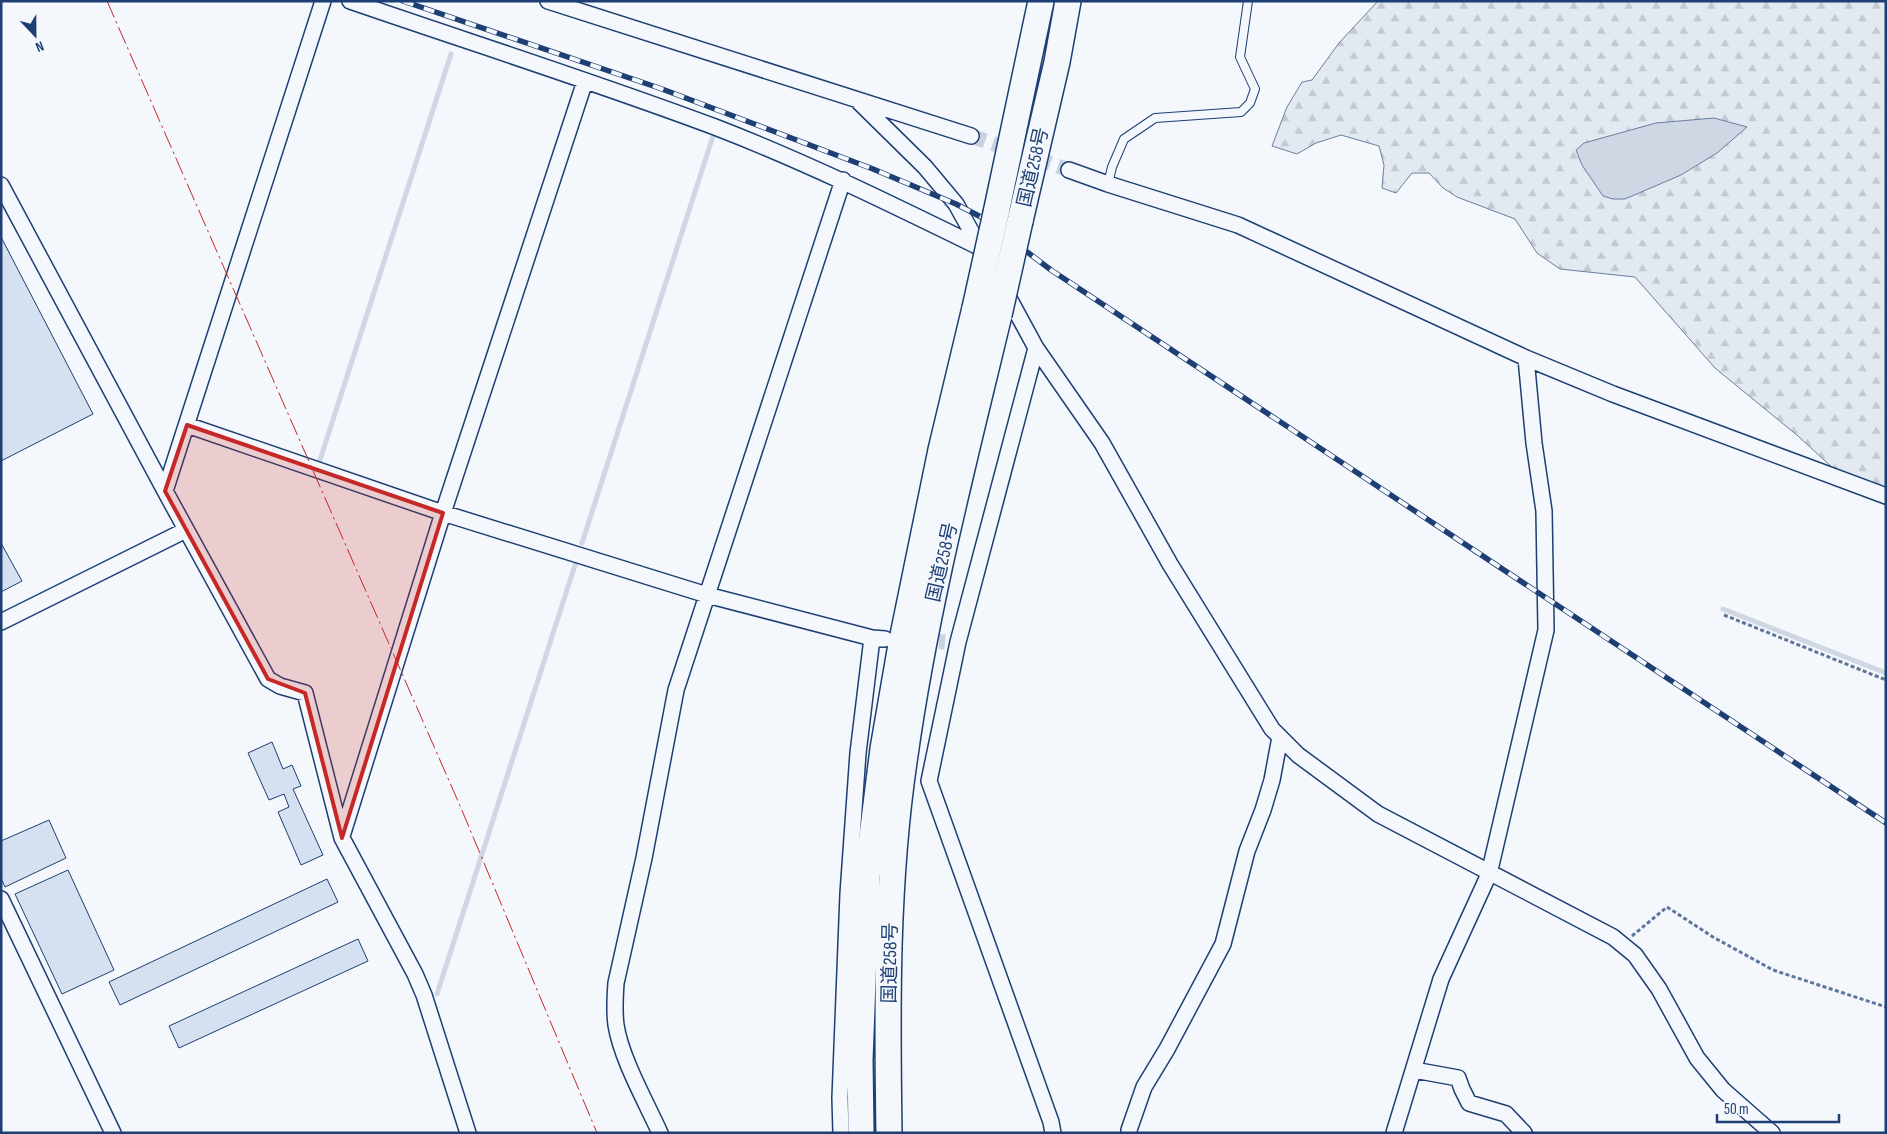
<svg xmlns="http://www.w3.org/2000/svg" width="1887" height="1134" viewBox="0 0 1887 1134" font-family="'Sofia Sans Condensed','Noto Sans JP',sans-serif">
  <defs>
    <pattern id="forest-firs" width="22" height="20" patternUnits="userSpaceOnUse" patternTransform="scale(1.25)"><rect width="22" height="20" fill="#e3e9f0"/><path d="M5 1l3.5 6h-7zM16 11l3.5 6h-7z" fill="#c2c9d1"/></pattern>
  </defs>
  <rect width="100%" height="100%" fill="#f4f7fb"/>
  <path fill="url(#forest-firs)" stroke="#687fa3" d="M1378,1H1886V498L1849,483L1798,436L1715,368L1635,277L1560,269L1537,253L1515,219L1457,197L1443,188L1429,173H1412L1396,193L1382,188L1384,165L1379,146L1341,135L1316,143L1297,154L1272,146L1287,107L1302,82L1312,80L1339,43Z"/>
  <path fill="#cfd7e4" stroke="#687fa3" d="M1714,118L1747,127L1717,153L1681,175L1625,199H1613L1603,196L1582,165L1576,150L1584,143L1656,123Z"/>
  <g fill="none" stroke-linecap="round" stroke-linejoin="round">
    <path stroke="#cfd7e4" stroke-width="5" d="M319,463L451,54
      M582,543L713,136
      M1723,609L1886,673
      M437,994L576,562"/>
  </g>
  <path fill="#d5e0f0" stroke="#1d3f73" d="M1,237L93,414L1,461Z
    M1,543L22,581L1,592Z
    M272,742L283,769L292,765L301,786L293,789L323,855L301,865L278,812L289,807L284,794L269,800L248,753Z
    M49,820L66,858L5,887L1,878V841Z
    M68,870L114,970L62,994L15,894Z
    M327,879L338,902L120,1005L109,982Z
    M358,939L368,961L179,1048L169,1026Z"/>
  <g fill="none" stroke-linecap="round" stroke-linejoin="round">
    <path stroke="#c9d2e0" stroke-width="15" stroke-dasharray="15 8" stroke-linecap="butt" d="M971,136L1069,170
      M916,640L945,642"/>
    <g stroke="#1d3f73" stroke-width="10">
      <path id="service" d="M1108,184L1112,167L1124,139L1155,118L1241,112L1250,103L1255,89L1240,57L1248,1"/>
    </g>
    <g stroke="#1d3f73" stroke-width="18">
      <path id="minor" d="M323,1L165,491L268,679L280,686L305,693L342,838L415,974L424,995L468,1133
        M350,1C472,43 595,82 715,127C806,162 893,205 981,248
        M548,1L971,136
        M857,100L925,167L956,204L986,258
        M1069,170L1108,184L1238,225L1526,358L1613,394L1886,496
        M1,185L165,491
        M1004,289L1036,348L1102,443L1170,564L1272,729L1298,755L1378,814L1613,937L1635,955L1659,989L1697,1058L1723,1090L1772,1133
        M1036,348L958,642L929,781L1051,1122L1053,1133
        M187,425L443,513L707,595L872,638L885,639
        M1,622L186,530
        M342,836L443,513L585,81
        M1,899L113,1133
        M1414,1070L1458,1078L1462,1089L1469,1103L1506,1114L1524,1133
        M660,1133C646,1102 621,1058 616,1025C614,1011 615,997 616,983L644,858L676,690L843,180
        M841,1133L840,1098L848,894L858,753L872,638
        M1129,1133V1130L1144,1087L1167,1049L1223,944L1247,851L1263,810L1272,780L1280,737
        M1394,1133L1441,979L1489,874L1546,630L1544,511L1534,443L1526,358"/>
    </g>
    <g stroke="#1d3f73" stroke-width="28">
      <path id="trunk" d="M996,213L1041,1
        M1020,221L1057,62L1068,1
        M861,1133L860,1060L867,876L883,749L901,645L941,450L975,308
        M889,1133C887,1006 886,880 905,755C926,606 964,461 999,315"/>
    </g>
    <path stroke="#5e769c" stroke-width="3" stroke-dasharray="4 2.5" stroke-linecap="butt" d="M1724,615L1886,680
      M1632,936L1667,907L1713,937L1773,970L1886,1007"/>
    <use href="#service" stroke="#f4f7fb" stroke-width="8"/>
    <use href="#minor" stroke="#f4f7fb" stroke-width="15"/>
    <use href="#trunk" stroke="#f4f7fb" stroke-width="25"/>
    <g stroke="#1d3f73" stroke-width="5.5">
      <path id="rail" d="M403,1L662,89L873,169L956,204L981,217L1051,270L1886,823"/>
    </g>
    <use href="#rail" stroke="#f4f7fb" stroke-width="4" stroke-dasharray="11" stroke-linecap="butt"/>
    <g stroke="#1d3f73" stroke-width="28" stroke-linecap="butt">
      <path id="trunk-bridge" d="M975,308L996,213
        M999,315L1020,221"/>
    </g>
    <use href="#trunk-bridge" stroke="#f4f7fb" stroke-width="25"/>
    <path stroke="#c62828" stroke-width="1" stroke-dasharray="18 4 2.5 4" stroke-linecap="butt" d="M107,1L461,808L597,1133"/>
  </g>
  <path fill="#c62828" fill-opacity="0.2" stroke="#c62828" stroke-width="4" stroke-linejoin="round" d="M187,425L443,513L342,838L305,693L268,679L165,491Z"/>
  <g text-anchor="middle" stroke-width="4" stroke-linejoin="round" paint-order="stroke">
    <g font-size="19" fill="#1d3f73" stroke="#f4f7fb">
      <text transform="translate(1032 167) rotate(-77)" y="7">国道258号</text>
      <text transform="translate(941 562) rotate(-77)" y="7">国道258号</text>
      <text transform="translate(889 963) rotate(-89)" y="7">国道258号</text>
    </g>
  </g>
  <rect width="1887" height="1134" fill="none" stroke="#1d3f73" stroke-width="5"/>
  <g transform="translate(35 35) rotate(158)" stroke="#f4f7fb" stroke-width="4" paint-order="stroke">
  <path d="M0-4L9 19L0 12L-9 19Z" fill="#1d3f73"/>
  <text y="-8" font-size="14" font-weight="bold" text-anchor="middle" fill="#1d3f73">N</text>
  </g>
  <path d="M1717 1114v8h122v-8" fill="none" stroke="#1d3f73" stroke-width="2.5"/>
  <text x="1724" y="1114" font-size="15" fill="#1d3f73" stroke="#f4f7fb" stroke-width="4" paint-order="stroke">50 m</text>
</svg>
